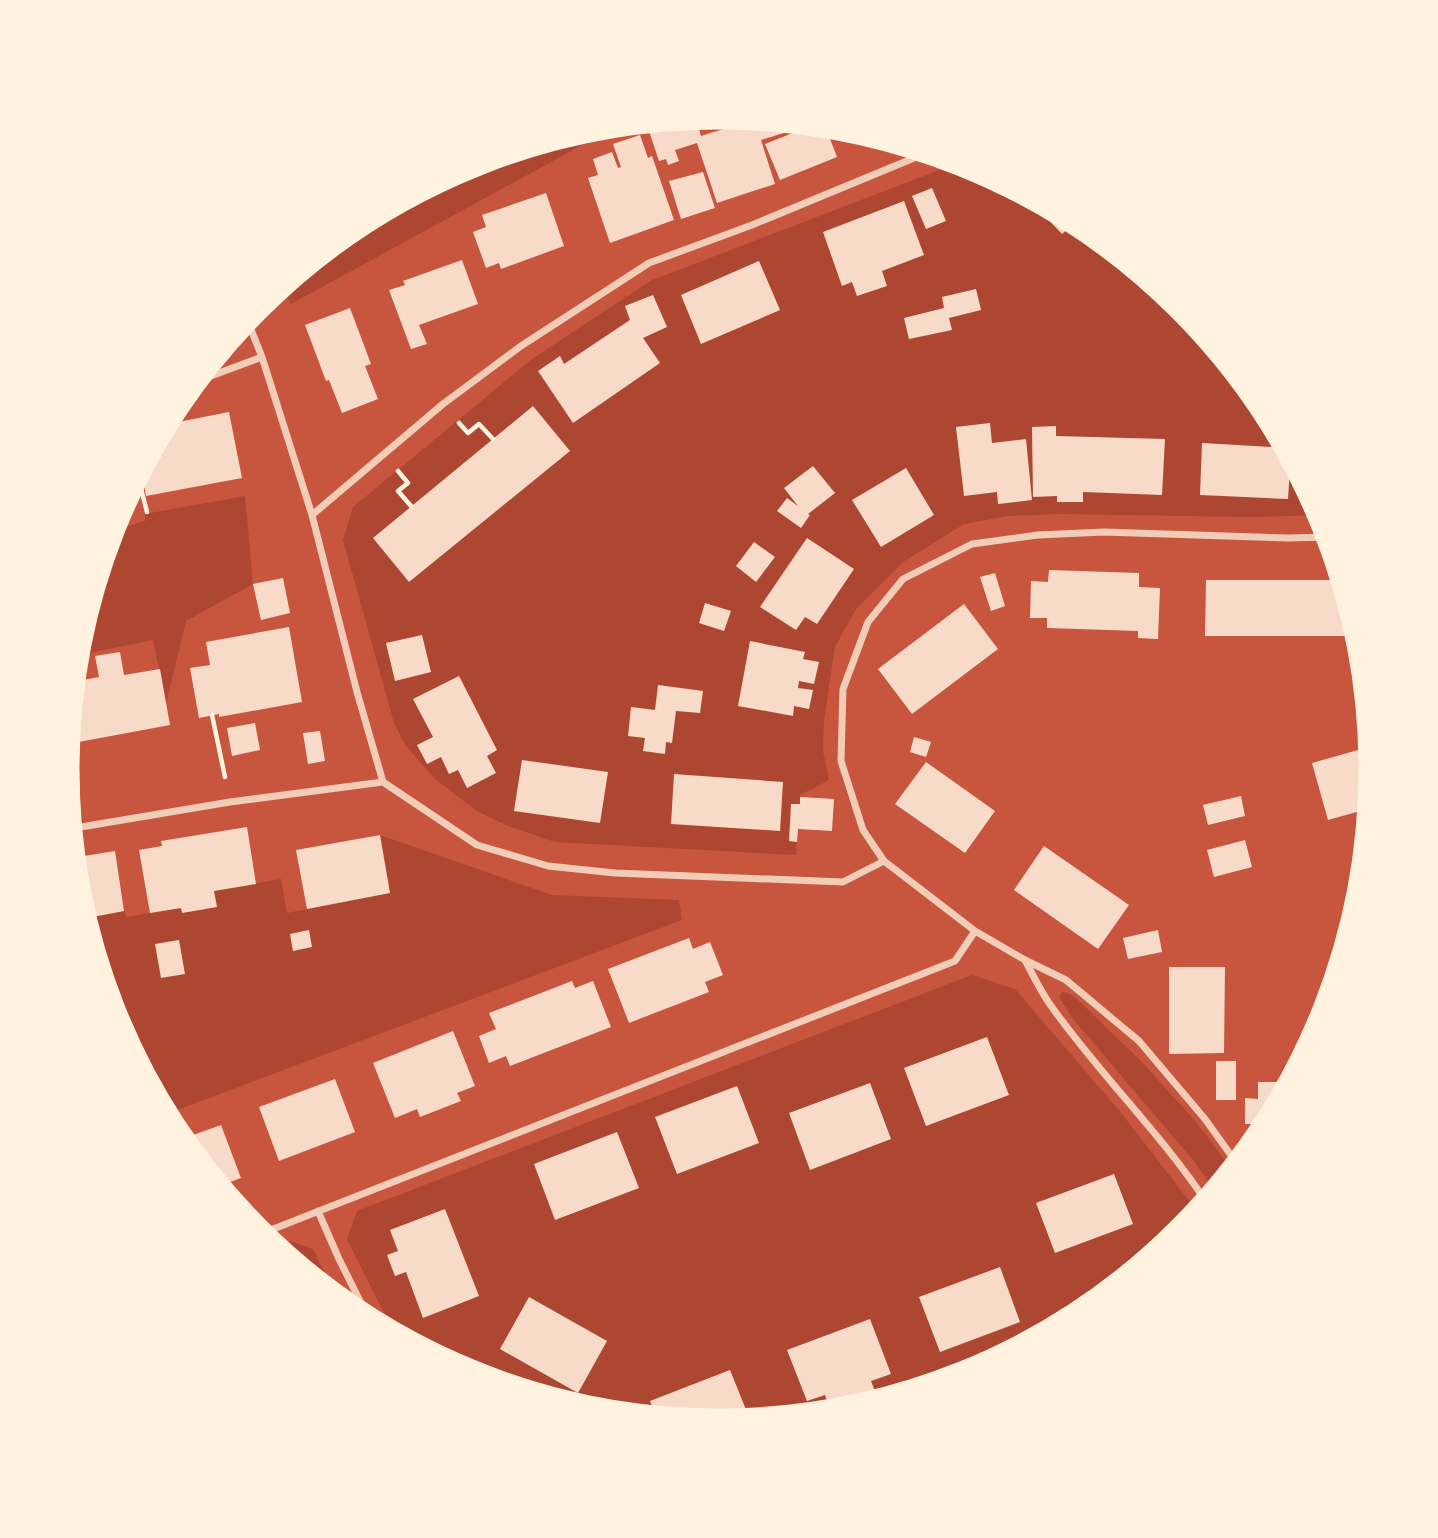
<svg xmlns="http://www.w3.org/2000/svg" width="1438" height="1538" viewBox="0 0 1438 1538" font-family="'Nunito Sans',sans-serif">
  <rect width="100%" height="100%" fill="#c8553d"/>
  <path fill="#ae4732" d="M624,122L291,304L280,285L355,223L468,163L591,126Z
    M963,161L970,163L1084,224L1183,305L1265,405L1323,515L1251,517L1060,514L1008,516L964,524L903,562L856,609L835,647L824,720L823,751L829,780L800,795L796,855L555,842L508,826L477,811L435,779L405,745L394,723L343,540L353,507L532,359L650,281Z
    M245,496L253,584L186,621L166,704L153,640L74,656L76,641L109,531L145,521V514Z
    M66,734L84,827L69,829L63,769Z
    M380,835L552,895L679,900L682,920L164,1115L113,1020L82,919L124,911L126,917L181,908L182,913L216,907L214,891L281,879L287,913L390,893Z
    M972,975L1015,989L1122,1114L1190,1202L1198,1214L1183,1233L1083,1315L970,1375L847,1412L719,1425L591,1412L468,1375L398,1337L390,1325L347,1239L357,1211Z
    M1062,992L1068,993L1076,998L1142,1062L1197,1123L1233,1171L1216,1192L1193,1160L1073,1019L1059,997Z
    M290,1241L313,1249L339,1302L273,1247Z"/>
  <path fill="#f7dbc8" d="M695,115L701,136L761,117L783,119L787,132L761,140L775,184L717,203L697,143L675,150L679,161L668,165L666,159L659,161L648,128L666,122L667,124Z
    M818,123H824L837,157L780,180L765,144Z
    M833,124L847,126L860,130L843,140Z
    M640,135L648,158L652,156L674,220L610,243L588,178L598,175L593,159L612,152L618,168L621,167L613,144Z
    M703,172L715,208L681,219L669,181Z
    M932,188L946,221L926,229L912,196Z
    M546,193L564,246L501,269L499,263L486,268L473,232L486,227L482,215Z
    M904,201L924,255L882,271L887,286L857,296L852,282L842,286L823,232Z
    M1051,206L1066,214L1074,223L1062,234L1042,213Z
    M462,260L478,304L419,325L427,344L411,349L389,290L405,285L403,281Z
    M759,261L780,310L701,344L681,295Z
    M976,289L981,310L949,318L952,330L909,339L904,318L944,308L942,297Z
    M653,295L667,327L643,338L660,363L573,423L538,371L560,356L564,364L630,320L625,306Z
    M350,308L371,364L365,366L378,399L342,413L329,380L326,381L305,325Z
    M533,406L570,451L409,582L373,538Z
    M229,412L242,478L146,496L141,466L163,425Z
    M990,423L992,443L1026,439L1032,500L998,504L997,492L964,496L956,427Z
    M1056,426V436L1165,439L1162,495L1083,492V502H1057V496L1033,497L1032,427Z
    M1202,443L1288,448L1291,454L1288,499L1200,495Z
    M813,466L835,493L808,514L810,515L801,528L777,511L787,498L798,506L784,488Z
    M906,468L934,515L881,547L852,500Z
    M133,481L137,498L121,503L124,498Z
    M807,538L854,569L817,624L805,617L796,630L760,607Z
    M754,542L775,557L756,582L736,566Z
    M1049,570L1139,573V587L1160,588L1158,639L1138,638V631L1047,628V618H1030L1031,581L1048,582Z
    M995,573L1005,606L991,611L980,577Z
    M283,578L290,613L261,620L253,584Z
    M1206,580H1344L1361,636H1205Z
    M705,603L731,611L724,631L699,623Z
    M964,604L998,649L912,714L878,669Z
    M289,627L302,702L219,717V714L199,718L190,668L210,665L206,642Z
    M422,635L431,672L395,681L386,643Z
    M750,641L805,652L803,659L819,662L814,684L799,681L798,688L813,690L809,709L794,706L793,716L738,706Z
    M120,652L124,675L160,669L170,725L68,744L66,734L72,682L99,677L95,656Z
    M459,676L497,750L487,756L496,773L467,788L458,770L449,774L441,757L427,764L417,745L433,737L413,699Z
    M658,685L703,691L700,713L676,711L672,743L666,742L665,754L643,751L645,738L628,736L631,707L655,710Z
    M255,723L260,750L232,756L227,728Z
    M320,731L325,761L308,764L303,733Z
    M914,737L931,742L926,757L910,752Z
    M1358,750L1372,799L1371,808L1328,820L1312,763Z
    M522,760L608,772L600,823L514,811Z
    M926,762L995,811L965,853L895,804Z
    M674,774L783,782L780,831L671,824Z
    M1241,796L1245,816L1208,825L1203,805Z
    M800,797L834,799L832,831L798,829L797,842L789,841L791,804H800Z
    M247,827L256,884L214,891L217,907L182,913L181,908L150,913L139,850L162,846L161,841Z
    M380,835L390,893L307,909L296,850Z
    M1245,840L1252,867L1214,877L1207,850Z
    M1044,846L1129,905L1098,949L1014,890Z
    M115,851L124,911L82,919L76,897L72,858Z
    M309,930L312,947L293,951L290,934Z
    M1158,930L1162,952L1128,959L1123,938Z
    M689,938L693,949L710,942L723,975L705,982L709,992L629,1023L608,969Z
    M179,940L185,974L161,978L155,944Z
    M1169,967H1225L1224,1053L1169,1054Z
    M572,981L575,988L593,981L611,1027L510,1066L506,1056L489,1063L479,1036L496,1029L489,1013Z
    M453,1031L475,1086L457,1093L461,1101L420,1117L417,1109L395,1118L373,1063Z
    M987,1037L1009,1095L926,1126L904,1068Z
    M1216,1061H1236V1100H1216Z
    M335,1079L355,1132L279,1161L259,1107Z
    M1258,1082H1292L1264,1134L1260,1139V1124H1245V1098L1258,1099Z
    M870,1083L891,1139L810,1170L789,1113Z
    M737,1086L759,1143L677,1174L655,1117Z
    M221,1125L241,1178L217,1187L179,1140Z
    M617,1132L639,1188L555,1220L534,1164Z
    M1114,1174L1133,1224L1055,1253L1036,1203Z
    M445,1209L479,1296L423,1318L406,1272L395,1276L387,1255L398,1251L390,1230Z
    M1000,1267L1020,1322L940,1352L919,1297Z
    M529,1297L607,1341L578,1393L500,1349Z
    M870,1319L891,1374L871,1381L876,1394L831,1411L825,1395L807,1401L787,1350Z
    M730,1370L751,1422L719,1425L657,1419L650,1401Z"/>
  <g fill="none" stroke-linecap="round" stroke-linejoin="round">
    <path stroke="#fff3e0" stroke-width="4.5" d="M459,423L468,433L479,424L493,439
      M398,471L408,483L398,491L411,506
      M137,473L147,512
      M212,715L225,777"/>
    <path stroke="#f1ccb7" stroke-width="7" d="M246,317L262,357L312,515L357,692L383,782L477,845L548,866L615,873L843,882L884,861L975,931L1025,960L1066,980L1139,1041L1205,1119L1238,1165
      M192,383L262,357
      M312,515L443,404L521,346L649,263L752,225L931,151
      M69,829L230,802L383,782
      M884,861L863,830L841,761L843,689L868,622L903,579L972,544L1038,535L1104,532L1288,538L1331,537
      M1025,960C1033,975 1040,990 1049,1003C1098,1073 1160,1132 1207,1203
      M318,1211L339,1259L371,1323
      M258,1235L955,961L975,931"/>
  </g>
  <path d="M0 0H1438V1538H0ZM75 769a644 644 0 1 1 1288 0a644 644 0 1 1-1288 0Z" fill="#fff3e0" fill-rule="evenodd"/>
  <path fill="none" stroke="#fff3e0" stroke-width="9" d="M75 769a644 644 0 1 1 1288 0a644 644 0 1 1-1288 0Z"/>
</svg>
